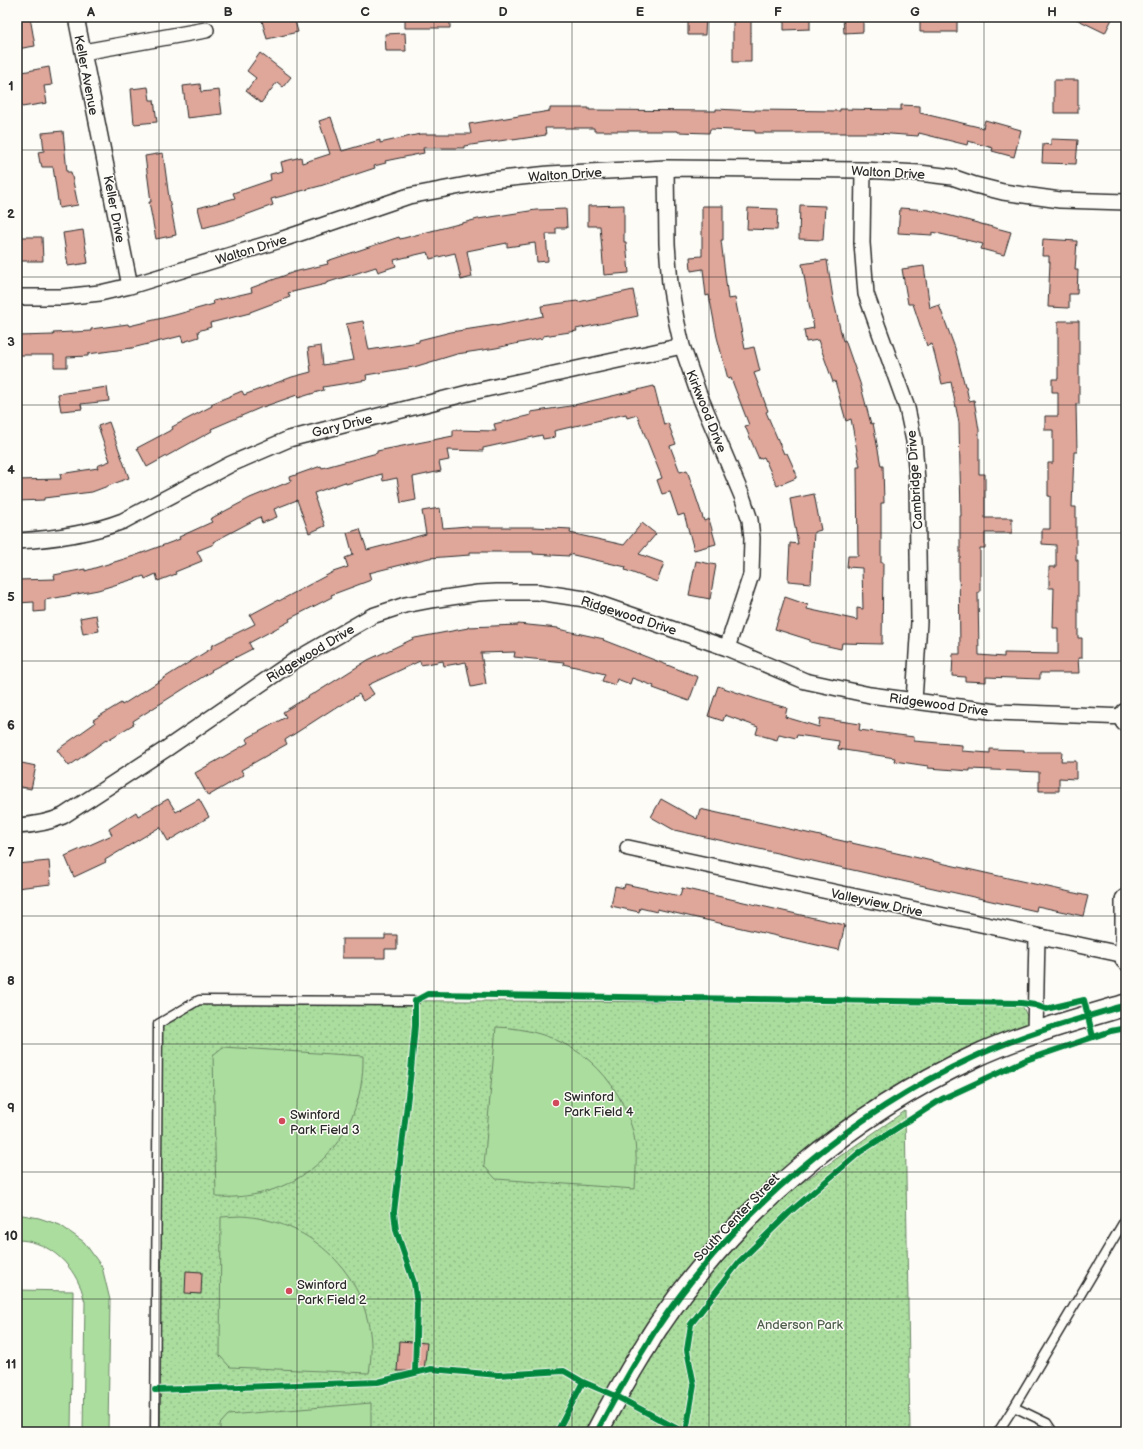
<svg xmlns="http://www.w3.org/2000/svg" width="1143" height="1449" viewBox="0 0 1143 1449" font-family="'Balsamiq Sans',sans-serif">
  <defs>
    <pattern id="grass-dots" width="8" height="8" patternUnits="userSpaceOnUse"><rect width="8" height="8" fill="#aadd9e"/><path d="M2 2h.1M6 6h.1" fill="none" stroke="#92be88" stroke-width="1.8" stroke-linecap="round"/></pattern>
  </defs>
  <rect width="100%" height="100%" fill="#fdfcf7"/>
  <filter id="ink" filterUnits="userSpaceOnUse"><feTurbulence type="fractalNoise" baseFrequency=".025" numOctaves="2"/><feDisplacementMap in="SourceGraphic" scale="8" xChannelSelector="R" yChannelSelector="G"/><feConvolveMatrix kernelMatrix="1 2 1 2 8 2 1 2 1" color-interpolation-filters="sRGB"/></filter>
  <g filter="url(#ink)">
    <path fill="url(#grass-dots)" stroke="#6a8464" d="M199,1000L1021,1003L1035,1033L916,1087L741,1225L905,1111L910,1432H155L158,1024Z"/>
    <path fill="#aadd9e" stroke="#6a8464" d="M496,1027C561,1029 613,1064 632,1128C638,1148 636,1169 635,1189L496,1179L484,1166Z
      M223,1047L363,1056C365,1141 300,1202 216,1197L213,1055Z
      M17,1214L39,1218L60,1225L84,1242L102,1267L110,1300L108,1432H83L85,1302C83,1296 82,1289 79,1284C68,1259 44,1240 17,1240Z
      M241,1216C307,1220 361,1267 370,1333C372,1346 371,1360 369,1373L230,1367L220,1356L221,1217Z
      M17,1290L73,1291L71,1432H17Z
      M371,1403V1432H220V1424L228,1415Z"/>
    <path fill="#dfa69a" stroke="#2b2b2b" d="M17,17H30L35,46L17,49Z
      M261,17H294L298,32L267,39Z
      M405,17H450V28H405Z
      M688,17H706L705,35H688Z
      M733,17H751V62H733Z
      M784,17H810V29L784,30Z
      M843,17H863V32L844,33Z
      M920,17H957V32H920Z
      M1072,17H1113L1105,33Z
      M405,33L406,51H386L385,34Z
      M260,53L291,77L283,87L277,82L261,103L246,91L256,78L247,71Z
      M49,67L52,85L44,86L47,103L22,107L17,73Z
      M1054,80H1078V113H1054Z
      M200,84L201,92L219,90L222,114L187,118L183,86Z
      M148,87L150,100H154L157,122L134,124L131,89Z
      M901,105L920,106V113L983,128L985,120L1021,130L1014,157L992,151L993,148L968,141L967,145L919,133L918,136L877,133H755V131L710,129L709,133L678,132V131H594V128H545L546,135L513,140V139L464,146V148H423L424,153L385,161L386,163L374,166L375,168L320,186L271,199L273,205L232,220L203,228L198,208L235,198L233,193L271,180L270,174L283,171L281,162L301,157L302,163L330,154L319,121L331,117L342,151L380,140V143L420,134H471L469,124L550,111V108H589V110L716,111V109L755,111V110L840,111V109L901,110Z
      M63,131L67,172H71L78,205L59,208L53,167H42L41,163H40L38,152L44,151L42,133Z
      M1051,139L1078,140L1076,164L1042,163L1043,144L1051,145Z
      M163,153L169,198L176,235L156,239L149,202H151L145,156Z
      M624,205V242H626L629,273L604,275L600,226H588V206Z
      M800,205L825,206L823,240L799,239Z
      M702,206H723V240H721L728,299L735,298L745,349L754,347L760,371L754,373L768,411L766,412L784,454L787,453L796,473V478L777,486L764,457L759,459L745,426L749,425L731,378L728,379L717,337L709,295L706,296L703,269L691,271L690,257L702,256Z
      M748,208L778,209L777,230L747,229Z
      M900,208L929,210L1011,232L1004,255L981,249L983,244L932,232V235L898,233Z
      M566,209L567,228H556V234H546L548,261L537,262L535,243L507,247V243L467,251L472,277L461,280L455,253L430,259L428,252L394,260L396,266L378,272L376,267L326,283V284L288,293L290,297L250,312V313L210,323L211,327L198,331L199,337L183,342L181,336L132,348L88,354V356L67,357V367H54V355H17V336L54,335L53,333L91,331V329L128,324L129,326L175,315L214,304L213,301L252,292L251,288L294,272L328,264L327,261L399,237L400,239L478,219L536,210Z
      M83,230L88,263L68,266L63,233Z
      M17,237H42L43,261H17Z
      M1043,239L1077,241L1075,270H1078L1077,294H1069V308L1048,307L1050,262H1049V256H1042Z
      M827,260L833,298L843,341L845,340L860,383L871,424L873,423L881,466H883L884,503H881V563H883L882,644L842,643L841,649L810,642V640L775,629L785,597L808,605L807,609L857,620V608L863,609L862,568L847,567L848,556H858L857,467H860L851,419L846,421L835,381L833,382L818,340L806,342L804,330L814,328L809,304L802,264Z
      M924,266L930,308L939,305L955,348L965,386H966L969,401L974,400L979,430V474H985V518H1012V533H985V548H980V592H978L979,655L1004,657V653L1058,654V628H1053L1054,588H1049V567H1056V545L1042,544V529H1050V496H1048V463H1053V430H1045V416H1058V392H1052V379H1058V321H1079V404H1076L1077,452H1074L1072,507H1076V560H1078V638H1082V658H1078L1079,673H1040V679L986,677V682L965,681V677L952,676L953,654H960L959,558H960V516H961L959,423L951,382L942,384L932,344L927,346L913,304H908L902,269Z
      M633,290L638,316L576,329L577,331L543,336V338L496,348L457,354L414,367L366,375L367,380L323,387L324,390L298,398L297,395L260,408L211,429L212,431L147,467L137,448L173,429L172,427L212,406L211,404L242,391L244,395L292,377L311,372L308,348L321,346L323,365L354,360L346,324L363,321L369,350L419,342V340L451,332L496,325V326L543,316L541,306L577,301L578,302Z
      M654,386L664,425L668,423L676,444L670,446L680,472L687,470L704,521L709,519L716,544L694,550L684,514L678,516L670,492L662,494L657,480L662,478L637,415L627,418L626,414L554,431L555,437L543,439L542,435L483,448V451L447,450L449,460L439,462L441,471L413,477L416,500L401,503L397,478L383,481L382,474L346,484L345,482L314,493L316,499H315L325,526L309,533L297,500L274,509L277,517L262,523L260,517L213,542L214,544L197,551L202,561L175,572L176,574L158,581L156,574L145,579L144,576L98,590L45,600V611L34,612V602L17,603V580L55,579L54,575L85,569V571L134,556L180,539L179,537L212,522L210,519L250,498L291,481L290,477L321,466L322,468L377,453V451L453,436V430L496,431L494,424L531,415V412L570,406Z
      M107,387L109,401L81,404L82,409L61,411L58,394Z
      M109,422L129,478L92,492L44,498V500L17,501V480L61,479L60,474L98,468L97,466L110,461L98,426Z
      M814,494L821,530L814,532L811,583L788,581L790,543L798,544L790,499Z
      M440,508L443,528L468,526V527H534L571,529L570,533L624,545L642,523L656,534L639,554L664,563L657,582L625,570L626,567L569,554V556L533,554V552H470V555L429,558L369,573L371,580L331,595L332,597L289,619L290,621L249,643L252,649L211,670L212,671L133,721L134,724L106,741V740L69,766L57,750L95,723L93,720L121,703L122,705L172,673L212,648L211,646L255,624L250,615L278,600L279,601L333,572L348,567L345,558L353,555L347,533L360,529L367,550L394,543L426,534L422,511Z
      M696,561L716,565L710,599L689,595Z
      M96,615L99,631L83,634L80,618Z
      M518,624L558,628V629L604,639L603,640L698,677L689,701L653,688L654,686L632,678L630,684L617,679L615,685L602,681L605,674L563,664L564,662L514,657L515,652L481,653L486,684L471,687L466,662L444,666L443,661L421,665L420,661L368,685L374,694L363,701L359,694L337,708L336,707L285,740L287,744L241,770L244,775L208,796L195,773L248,743L246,739L286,717L283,712L314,693V694L368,660L415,638L468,628V627L518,625Z
      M718,686L762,701L787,708L785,717L819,727L820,718L860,724L859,730L914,737V741L962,745V751L990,753V749L1024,750V752H1062L1061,761H1076V779L1059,778V791H1039V772L970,769V771L928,768V766L894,761L895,758L838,749L839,741L797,735L796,738L779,734L777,740L756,734L758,727L725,715L723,721L708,716Z
      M17,762L36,766L31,789L17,786Z
      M168,799L176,812L199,799L209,817L168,841L160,827L105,860L106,862L74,877L65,856L112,835L109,829L136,812L138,816Z
      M661,799L697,819L700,809L1088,896L1083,916L1037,906L1036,911L674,830L651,817Z
      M49,861L51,884L17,888V864Z
      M625,884L680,896L682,888L845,925L839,950L657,909V912L640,908L639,912L611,906L615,886L624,888Z
      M385,935H397V949H385V958H342V939H385Z
      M186,1271L202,1272L201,1294L185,1293Z
      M399,1341L427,1343L424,1371H397Z"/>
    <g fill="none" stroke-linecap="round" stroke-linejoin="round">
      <g stroke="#2b2b2b" stroke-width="11">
        <path id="lane" d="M1014,1407L1126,1218
          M155,1432L158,1024L199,1000L415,1001
          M998,1432L1014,1407L1047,1423L1053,1432"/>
      </g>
      <g stroke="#2b2b2b" stroke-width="18">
        <path id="street" d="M76,17L130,286
          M83,52L206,30
          M666,168L667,244L670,284L676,319L682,346L698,392L742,496L750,520L752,538L751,575L727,648
          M863,170L862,243L866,294L907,408L914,441L917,481L919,622L914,701
          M17,297H62L100,293L130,286L277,241L409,196L492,180L549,174L666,168L863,170L919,173L952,177L975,185L1003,192L1060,200L1126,202
          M17,541C53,539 89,534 123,521L231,464L289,439L472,392L682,346
          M17,826C34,825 48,823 63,816L166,749L294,661L372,616L405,605L431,600L478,593L497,592H538L585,599L727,648L805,681L870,695L997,712L1126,717
          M628,848L1125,955
          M1035,1033L1037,936"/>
      </g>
      <g stroke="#2b2b2b" stroke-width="24">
        <path id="secondary" d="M1126,714V721
          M1126,900V959
          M597,1432C611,1405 626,1378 642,1352C648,1343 653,1333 659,1325C737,1210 850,1114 976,1056C1024,1034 1075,1020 1126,1005"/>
      </g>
      <use href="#lane" stroke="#fdfcf7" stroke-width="8"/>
      <use href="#street" stroke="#fdfcf7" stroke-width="15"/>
      <use href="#secondary" stroke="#fdfcf7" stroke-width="21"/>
      <g stroke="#fdfcf7" stroke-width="8">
        <path id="cycleway" d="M415,1373L417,1304L414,1283L396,1230L394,1212L411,1071L415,1025V1001L428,994L1021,1003L1035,1005L1046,1009L1084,1000L1093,1037
          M155,1390L378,1382L431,1369L498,1375L564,1371L583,1382L616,1396L683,1432
          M557,1432L583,1382
          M597,1432C611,1405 626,1378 642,1352C648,1343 653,1333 659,1325C737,1210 850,1114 976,1056C1024,1034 1075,1020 1126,1005
          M686,1432L694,1385L687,1350L691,1324L739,1262L790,1212L860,1152L942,1099L1026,1060L1111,1031L1126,1028"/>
      </g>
      <use href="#cycleway" stroke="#00873e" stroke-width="6"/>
    </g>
  </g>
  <path fill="none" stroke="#2b2b2b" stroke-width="1" stroke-opacity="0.55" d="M159,17V1432M297,17V1432M434,17V1432M572,17V1432M709,17V1432M846,17V1432M984,17V1432M17,150H1126M17,277H1126M17,405H1126M17,533H1126M17,661H1126M17,788H1126M17,916H1126M17,1044H1126M17,1172H1126M17,1299H1126"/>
  <g fill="#d1495b" stroke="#fdfcf7" stroke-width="1.5">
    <circle cx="556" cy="1103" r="4"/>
    <circle cx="282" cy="1121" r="4"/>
    <circle cx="289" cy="1291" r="4"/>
  </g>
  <g text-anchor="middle" stroke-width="3" stroke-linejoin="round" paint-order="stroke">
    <g font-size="13" fill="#2b2b2b" stroke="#fdfcf7">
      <text transform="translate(87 75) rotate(79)" y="5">Keller Avenue</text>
      <text transform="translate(888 172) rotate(3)" y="5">Walton Drive</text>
      <text transform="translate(565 174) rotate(-4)" y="5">Walton Drive</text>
      <text transform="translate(115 209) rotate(79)" y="5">Keller Drive</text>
      <text transform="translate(251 249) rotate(-17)" y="5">Walton Drive</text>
      <text transform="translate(707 411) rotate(68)" y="5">Kirkwood Drive</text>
      <text transform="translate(342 425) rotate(-14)" y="5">Gary Drive</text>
      <text transform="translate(914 480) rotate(-94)" y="5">Cambridge Drive</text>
      <text transform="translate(629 615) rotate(18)" y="5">Ridgewood Drive</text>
      <text transform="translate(310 653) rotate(-31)" y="5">Ridgewood Drive</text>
      <text transform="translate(939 704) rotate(8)" y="5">Ridgewood Drive</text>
      <text transform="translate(877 902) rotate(12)" y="5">Valleyview Drive</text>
      <text transform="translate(736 1217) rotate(-46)" y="5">South Center Street</text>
    </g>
    <g font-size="13" fill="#2b2b2b" stroke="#fdfcf7" text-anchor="start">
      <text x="564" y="1101">Swinford<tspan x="564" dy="15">Park Field 4</tspan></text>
      <text x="290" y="1119">Swinford<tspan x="290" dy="15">Park Field 3</tspan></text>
      <text x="297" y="1289">Swinford<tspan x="297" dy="15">Park Field 2</tspan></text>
    </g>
    <g font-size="13" fill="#51604e" stroke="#fdfcf7">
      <text x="800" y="1329">Anderson Park</text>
    </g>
  </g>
  <rect width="1143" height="1449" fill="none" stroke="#fdfcf7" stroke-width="44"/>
  <rect x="22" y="22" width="1099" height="1405" fill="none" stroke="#2b2b2b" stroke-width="1.5"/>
  <g font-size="13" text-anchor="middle" font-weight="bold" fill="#2b2b2b">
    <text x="91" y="16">A</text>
    <text x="228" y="16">B</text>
    <text x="365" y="16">C</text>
    <text x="503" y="16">D</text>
    <text x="640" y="16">E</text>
    <text x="778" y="16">F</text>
    <text x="915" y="16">G</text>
    <text x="1052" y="16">H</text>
    <text x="11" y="90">1</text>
    <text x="11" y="218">2</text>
    <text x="11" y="346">3</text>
    <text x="11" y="474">4</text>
    <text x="11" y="601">5</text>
    <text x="11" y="729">6</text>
    <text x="11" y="857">7</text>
    <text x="11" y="985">8</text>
    <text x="11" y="1112">9</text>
    <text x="11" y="1240">10</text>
    <text x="11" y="1368">11</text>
  </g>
</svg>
